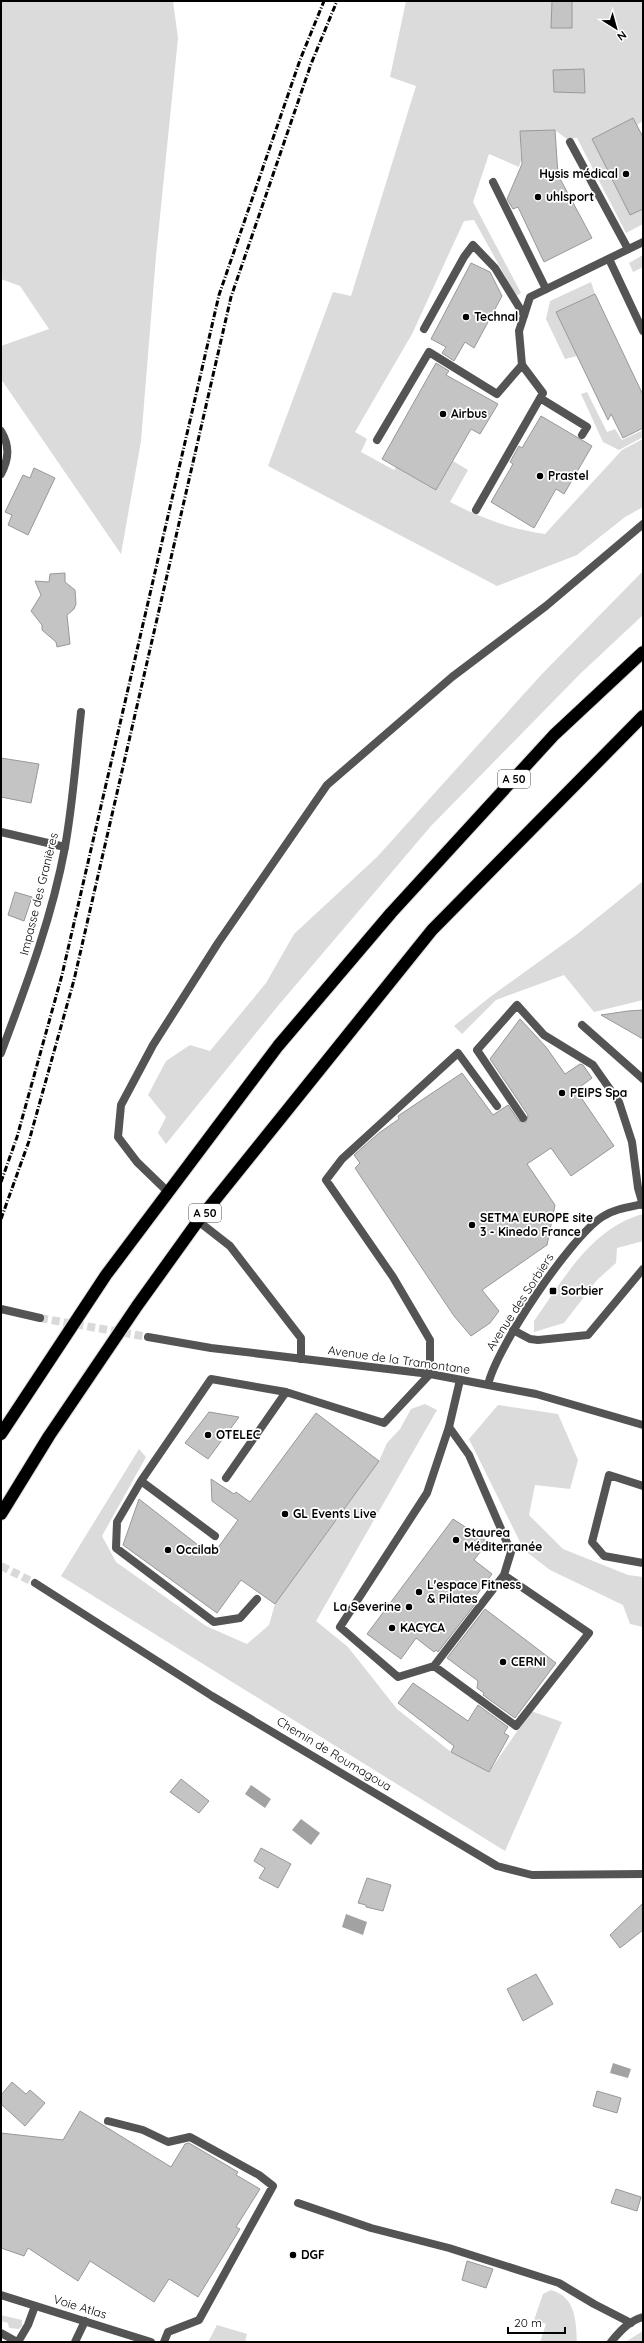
<svg xmlns="http://www.w3.org/2000/svg" width="644" height="2343" viewBox="0 0 644 2343" font-family="Quicksand,sans-serif">
  <rect width="100%" height="100%" fill="#fff"/>
  <path fill="#dbdbdb" d="M1,1H173L178,38L156,256L141,441L121,554L1,379V346L49,329L20,286L1,279Z
    M406,1H643V121L637,125L633,118L592,139L630,215L643,209V224L626,233L577,138L567,139L555,130L520,131L521,160L519,167L489,154L473,202L521,293L516,296L474,220L464,221L412,334L355,432L367,439L361,452L394,470L396,467L436,490L453,461L468,470L450,502C481,518 510,529 545,534L622,450L643,439V507L625,517L577,555L497,586L268,466L333,292L351,296L416,86L390,77Z
    M643,255V267L633,272L629,263Z
    M591,282L595,294L556,312L577,356L565,359L546,319L550,301Z
    M587,392L607,432L615,429L622,440L643,430V437L619,450L603,442L581,394Z
    M643,571V615L580,674L431,826L277,1007L166,1144L158,1133L166,1117L148,1095L166,1061L190,1045L210,1051L266,983L294,934L377,857L541,675Z
    M643,881V1000L594,1012L564,975L496,1000L462,1034L454,1026L490,997L576,935Z
    M643,1214V1241L617,1248L616,1263L597,1280L564,1323L534,1332V1321C563,1280 591,1228 643,1214Z
    M425,1404L437,1410L316,1621L348,1647L397,1709L451,1752L489,1772L531,1711L562,1722L505,1851L61,1576L139,1449L146,1457L102,1536L116,1562L206,1626L247,1644L269,1625L275,1604L379,1461L387,1443L400,1429L411,1409Z
    M498,1405L558,1414L578,1460L570,1489L535,1485L529,1515L563,1549L628,1575L643,1577V1627L630,1624L623,1605L550,1570L524,1550L469,1439Z
    M551,2290C576,2297 576,2321 577,2342H540L546,2324L534,2320L543,2294Z
    M1,2315L22,2320V2326L19,2329L9,2328L8,2323L1,2321Z
    M217,2325L247,2334L245,2342H208Z
    M643,2331V2342H625Z"/>
  <path fill="#a2a2a2" d="M251,1785L271,1799L265,1808L245,1794Z
    M301,1819L320,1833L311,1845L292,1830Z
    M346,1914L367,1922L363,1935L342,1927Z
    M613,2063L631,2069L628,2078L610,2073Z"/>
  <path fill="#c4c4c4" stroke="#989898" d="M552,1H572V28H551Z
    M584,69L585,93L554,92L553,70Z
    M633,118L643,137V209L630,215L592,139Z
    M555,130L558,175L592,238L544,262L518,207L513,209L507,199L522,164L520,131Z
    M471,263L490,272L502,296L474,348L465,342L454,361L442,353L446,347L431,339Z
    M595,294L643,395V428L623,438L611,414L608,420L556,312Z
    M436,363L449,371L446,375L498,404L480,434L471,429L436,490L382,459Z
    M541,416L592,446L564,494L556,489L534,528L491,502L513,464L510,462L519,446L522,448Z
    M34,468L55,478L28,535L8,525L12,515L5,512L23,475L30,478Z
    M65,573V582L75,590L76,604L74,609L67,615L70,644L57,647L56,642L42,630V625L31,611L41,595L35,581L49,582L50,574Z
    M1,758L39,764L31,803L1,797Z
    M15,892L32,897L24,921L8,915Z
    M643,1010V1039L601,1015L628,1011Z
    M520,1019L546,1047L565,1074L580,1064L583,1065L592,1078L576,1090L614,1146L571,1176L551,1148L527,1164L555,1205L547,1245L482,1290L499,1311L490,1323L471,1336L454,1316L355,1168L360,1163L354,1155L379,1133L399,1119L398,1116L462,1073L493,1115L508,1105L519,1121L526,1122L528,1115L490,1059Z
    M209,1412L239,1417L208,1459L185,1443Z
    M316,1413L379,1461L275,1604L241,1580L217,1613L123,1545L139,1499L212,1556L238,1520L212,1501L211,1479L234,1494L236,1492L250,1502Z
    M453,1519L488,1542L474,1560L492,1574L473,1600L476,1603L438,1652L436,1650L434,1652L416,1638L401,1659L367,1634Z
    M485,1609L556,1663L515,1718L483,1695L484,1693L477,1688L478,1681L447,1658Z
    M413,1683L468,1721L478,1705L508,1727L504,1733L509,1736L489,1772L451,1752L454,1746L398,1703Z
    M181,1779L209,1801L199,1813L170,1792Z
    M261,1848L291,1864L278,1888L259,1878L265,1868L254,1861Z
    M367,1878L391,1885L383,1911L366,1907V1905L358,1903Z
    M643,1903V1930L620,1948L610,1935Z
    M536,1974L553,2004L523,2021L507,1989Z
    M12,2082L26,2094L30,2090L45,2103L25,2126L1,2104V2095Z
    M597,2091L621,2098L617,2113L593,2106Z
    M80,2111L171,2167L185,2144L189,2143L238,2172L236,2175L260,2189L236,2227L240,2229L198,2297L169,2279L154,2302L90,2261L78,2281L28,2248L24,2256L1,2248V2133L63,2140Z
    M616,2189L641,2197L637,2211L611,2203Z
    M467,2261L493,2269L486,2288L462,2280Z"/>
  <g fill="none" stroke-linecap="round" stroke-linejoin="round">
    <path stroke="#d9d9d9" stroke-width="8" stroke-dasharray="8 4" stroke-linecap="butt" d="M40,1318L148,1337
      M1,1566L35,1583"/>
    <g stroke="#dbdbdb" stroke-width="14">
      <path id="motorway" d="M1,1434L106,1275L278,1046L391,913L554,735L643,652
        M1,1514L49,1436L137,1306L198,1221L432,930L643,716"/>
    </g>
    <path stroke="#545454" stroke-width="8" d="M570,142L628,249
      M493,182L546,289
      M609,259L643,331
      M424,329L464,257L473,245L495,268L524,315
      M540,398L587,427L582,435
      M1,431C10,446 9,459 1,474
      M377,440L429,352L497,394L522,365L543,393L476,510
      M1,832L65,847
      M582,1025L643,1079
      M523,1118L477,1050L517,1005L544,1035L593,1065L619,1102L632,1142L638,1188L643,1205
      M167,1191L137,1162L118,1137L121,1105L153,1045L218,943L327,785L452,677L546,606L643,524
      M198,1221L230,1246L301,1338V1359
      M513,1330L530,1339L538,1340L588,1335L643,1269
      M449,1427L469,1455L511,1552L504,1575
      M226,1478L286,1392L384,1423L430,1374V1340L393,1277L326,1180L342,1159L458,1053L497,1106
      M141,1481L117,1522L116,1548L214,1622L240,1618L257,1599
      M643,1486L609,1475L592,1542L604,1556L643,1563
      M215,1536L141,1481L211,1379L286,1392
      M434,1666L516,1726L589,1633L504,1575L434,1666L398,1677L340,1627L427,1493L449,1427L460,1380
      M108,2121L143,2130L168,2142L190,2137L259,2175L273,2186L199,2320L168,2332L164,2342
      M298,2203L371,2228L449,2248L559,2283L594,2304L631,2323
      M1,2333L17,2342
      M18,2342L28,2325L35,2306
      M75,2342L85,2321"/>
    <path stroke="#545454" stroke-width="8" d="M522,365L519,331L530,297L643,242
      M1,1053C26,986 52,918 65,847C73,803 76,757 81,712
      M1,1309L40,1318
      M148,1337L211,1348L430,1374L536,1394L643,1425
      M488,1385C496,1348 570,1238 602,1217C614,1209 629,1207 643,1204
      M35,1583L212,1696L497,1866L532,1875L643,1874
      M1,2295L151,2342
      M611,2342C620,2331 629,2321 643,2317"/>
    <use href="#motorway" stroke="#000" stroke-width="12"/>
    <path stroke="#000" stroke-width="3" stroke-dasharray="6 2 1 2" stroke-linecap="butt" d="M1,1182L17,1137L62,975L219,295L300,60L324,1
      M1,1219L29,1141L74,980L231,297L311,64L337,1"/>
  </g>
  <g fill="#000" stroke="#fff" stroke-width="1.5">
    <circle cx="626" cy="174" r="4"/>
    <circle cx="538" cy="197" r="4"/>
    <circle cx="466" cy="317" r="4"/>
    <circle cx="443" cy="414" r="4"/>
    <circle cx="540" cy="476" r="4"/>
    <circle cx="562" cy="1093" r="4"/>
    <circle cx="472" cy="1225" r="4"/>
    <rect x="549" y="1287" width="8" height="8" rx="2"/>
    <circle cx="208" cy="1435" r="4"/>
    <circle cx="285" cy="1514" r="4"/>
    <circle cx="456" cy="1540" r="4"/>
    <circle cx="168" cy="1550" r="4"/>
    <circle cx="419" cy="1592" r="4"/>
    <circle cx="409" cy="1607" r="4"/>
    <circle cx="392" cy="1628" r="4"/>
    <circle cx="503" cy="1662" r="4"/>
    <circle cx="293" cy="2255" r="4"/>
  </g>
  <g text-anchor="middle" stroke-width="3.5" stroke-linejoin="round" paint-order="stroke">
    <g fill="#fff" stroke="#4c4c4c" stroke-width="1">
      <rect x="498" y="770" width="32" height="18" rx="3"/>
      <rect x="189" y="1204" width="32" height="18" rx="3"/>
    </g>
    <g font-size="11" font-weight="bold" fill="#000">
      <text x="514" y="783">A 50</text>
      <text x="205" y="1217">A 50</text>
    </g>
    <g font-size="12" font-weight="bold" fill="#000" stroke="#fff" text-anchor="start">
      <text x="618" y="178" text-anchor="end">Hysis médical</text>
      <text x="546" y="201">uhlsport</text>
      <text x="474" y="321">Technal</text>
      <text x="451" y="418">Airbus</text>
      <text x="548" y="480">Prastel</text>
      <text x="570" y="1097">PEIPS Spa</text>
      <text x="480" y="1222">SETMA EUROPE site<tspan x="480" dy="14">3 - Kinedo France</tspan></text>
      <text x="561" y="1295">Sorbier</text>
      <text x="216" y="1439">OTELEC</text>
      <text x="293" y="1518">GL Events Live</text>
      <text x="464" y="1537">Staurea<tspan x="464" dy="14">Méditerranée</tspan></text>
      <text x="176" y="1554">Occilab</text>
      <text x="427" y="1589">L'espace Fitness<tspan x="427" dy="14">&amp; Pilates</tspan></text>
      <text x="401" y="1611" text-anchor="end">La Severine</text>
      <text x="400" y="1632">KACYCA</text>
      <text x="511" y="1666">CERNI</text>
      <text x="301" y="2259">DGF</text>
    </g>
    <g font-size="12" fill="#000" stroke="#fff">
      <text transform="translate(39 894) rotate(-76)" y="4">Impasse des Granières</text>
      <text transform="translate(520 1302) rotate(-57)" y="4">Avenue des Sorbiers</text>
      <text transform="translate(399 1360) rotate(8)" y="4">Avenue de la Tramontane</text>
      <text transform="translate(334 1754) rotate(31)" y="4">Chemin de Roumagoua</text>
      <text transform="translate(80 2307) rotate(17)" y="4">Voie Atlas</text>
    </g>
  </g>
  <rect width="644" height="2343" fill="none" stroke="#000000" stroke-width="4"/>
  <g transform="translate(616 28) rotate(143)" stroke="#ffffff" stroke-width="3" paint-order="stroke">
  <path d="M0-3L7 15L0 10L-7 15Z" fill="#000000"/>
  <text y="-6" font-size="11" font-weight="bold" text-anchor="middle" fill="#000000">N</text>
  </g>
  <path d="M508 2327v6h57v-6" fill="none" stroke="#000000" stroke-width="2"/>
  <text x="514" y="2327" font-size="12" fill="#000000" stroke="#ffffff" stroke-width="3" paint-order="stroke">20 m</text>
</svg>
